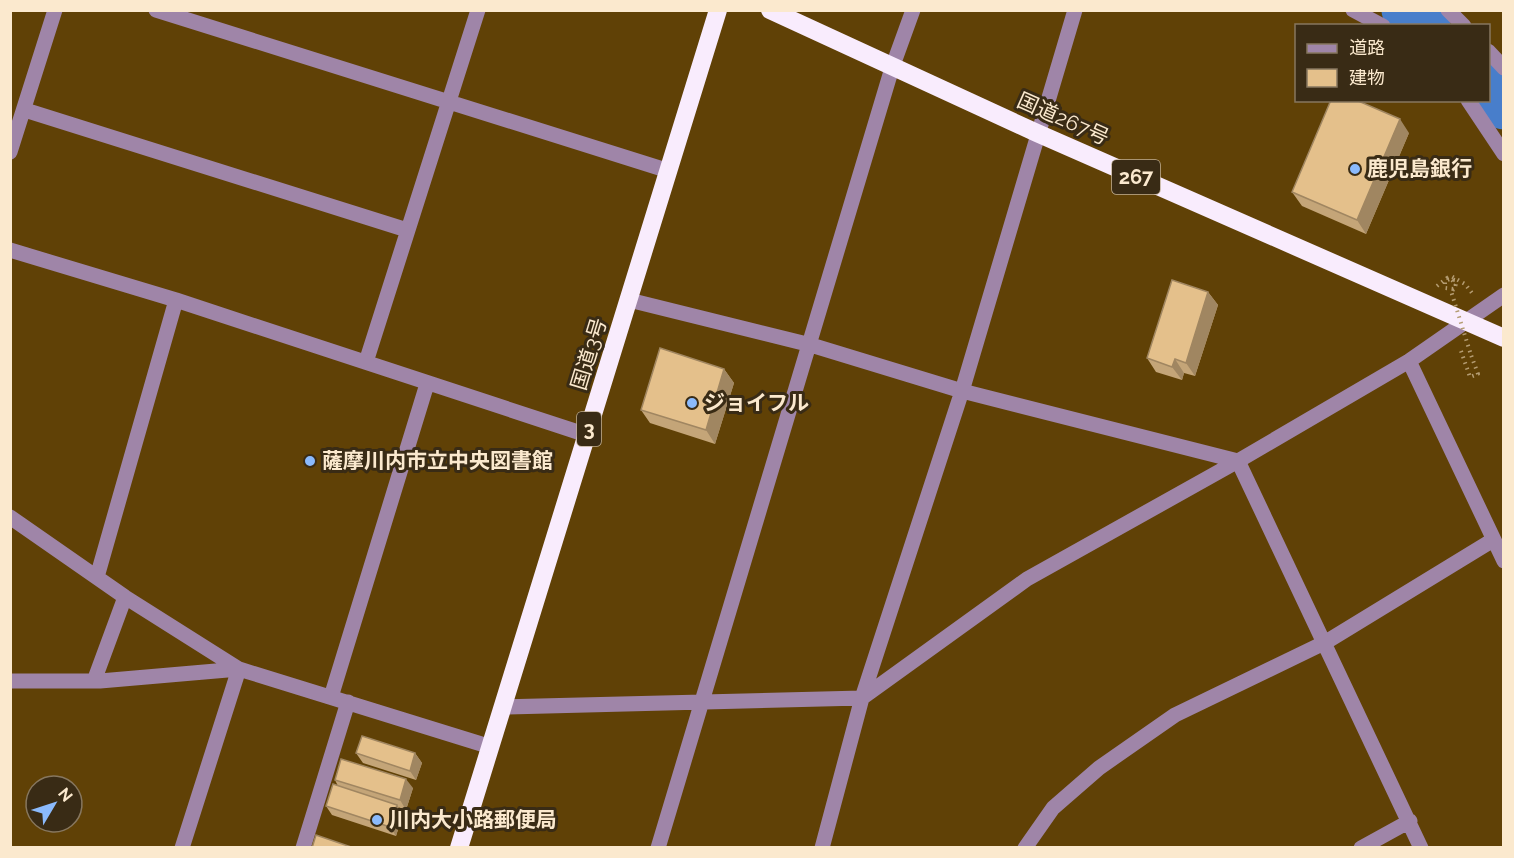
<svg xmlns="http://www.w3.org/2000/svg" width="1514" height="858" viewBox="0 0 1514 858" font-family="Raleway,'Noto Sans JP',sans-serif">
  <rect width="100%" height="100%" fill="#604106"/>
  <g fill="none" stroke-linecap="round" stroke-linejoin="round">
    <path stroke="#487ecb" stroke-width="45" d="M1404,10L1428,26
      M1488,83L1504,107"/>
    <path stroke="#b49c72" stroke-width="4" stroke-dasharray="1.5 4.5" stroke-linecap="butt" d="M1447,278L1451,276L1465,284L1472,293
      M1437,286L1447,278L1452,280
      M1461,351L1470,377L1478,374L1471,355"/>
    <path stroke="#9f85a8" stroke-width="15" d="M156,10L669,171
      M1353,10L1383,26
      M1448,10L1464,26
      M1488,51L1504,68
      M1468,100L1504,154
      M25,110L407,230
      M10,152L55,10
      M10,250L176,300L587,435
      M629,300L811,345L962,391L1238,461L1421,848
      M1409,361L1504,561
      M366,362L478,10
      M10,517L125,597L239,669L491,747
      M97,577L176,300
      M10,681H100L239,669
      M94,681L125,597
      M331,697L427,384
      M503,707L862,698L1027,579L1238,461L1409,361L1504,295
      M182,848L239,669
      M303,848L348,702
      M658,848L892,68L913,10
      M822,848L862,698L962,391L1075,10
      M1025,848L1053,808L1099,768L1175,715L1326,642L1493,540
      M1361,848L1410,821"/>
    <path stroke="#f9ecfd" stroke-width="18" d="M770,10L1037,133L1504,338
      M459,848L718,10"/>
    <path stroke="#b49c72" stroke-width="4" stroke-dasharray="1.5 4.5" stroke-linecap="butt" d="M1452,280L1456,284L1454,289L1445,288V281L1450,279L1455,280L1456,288L1451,291L1471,355"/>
  </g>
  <path fill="#c4a578" d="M1409,133L1366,234L1302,206L1292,192Z
    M1208,292L1218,305L1195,376L1184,373L1182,380L1156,372L1147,358Z
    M724,369L734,383L715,444L650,423L641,410Z
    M356,753H415L422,763L416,780L363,763Z
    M335,780L413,788L406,810L398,807L403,814L396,836L332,815L326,806L338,786Z"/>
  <path fill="#a08661" d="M1400,119L1409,133L1366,234L1357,220Z
    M1208,292L1218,305L1195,376L1186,363Z
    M1175,359L1184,373L1182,380L1172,367Z
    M724,369L734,383L715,444L706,430Z
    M415,753L422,763L416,780L410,771Z
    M406,779L413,788L406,810L400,800Z
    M397,805L403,814L396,836L390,827Z"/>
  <path fill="#e4c08b" stroke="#a08661" stroke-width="1.5" d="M1331,100H1356L1400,119L1357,220L1292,192Z
    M1172,280L1208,292L1186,363L1175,359L1172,367L1147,358Z
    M660,348L724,369L706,430L641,410Z
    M362,736L415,753L410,771L356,753Z
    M341,759L406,779L400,800L335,780Z
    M333,784L397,805L390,827L326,806Z
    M316,835L354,848H312Z"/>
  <g fill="#8bbafc" stroke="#392b15" stroke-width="2">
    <circle cx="1355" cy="169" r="6"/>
    <circle cx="692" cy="403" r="6"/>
    <circle cx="310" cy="461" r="6"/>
    <circle cx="377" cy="820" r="6"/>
  </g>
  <g text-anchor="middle" stroke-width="6" stroke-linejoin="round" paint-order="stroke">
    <g fill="#392b15" stroke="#c1b096" stroke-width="1.5">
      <rect x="1112" y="160" width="48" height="34" rx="4.5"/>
      <rect x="577" y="412" width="24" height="34" rx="4.5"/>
    </g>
    <g font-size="20" font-weight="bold" fill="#fbe9ce">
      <text x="1136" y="184">267</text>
      <text x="589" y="436">3</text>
    </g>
    <g font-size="21" fill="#fbe9ce" stroke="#392b15">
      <text transform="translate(1063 119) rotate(24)" y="7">国道267号</text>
      <text transform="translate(589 354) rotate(-73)" y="7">国道3号</text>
    </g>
    <g font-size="21" font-weight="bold" fill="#fbe9ce" stroke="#392b15" text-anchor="start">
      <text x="1367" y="176">鹿児島銀行</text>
      <text x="704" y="410">ジョイフル</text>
      <text x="322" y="468">薩摩川内市立中央図書館</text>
      <text x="389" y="827">川内大小路郵便局</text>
    </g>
  </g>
  <rect width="1514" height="858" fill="none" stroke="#fbe9ce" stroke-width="24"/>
  <rect x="1295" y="24" width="195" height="78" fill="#392b15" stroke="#87775f" stroke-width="1.5"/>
  <rect x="1307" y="44" width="30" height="9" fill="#9f85a8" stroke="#87775f" stroke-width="1.5"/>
  <text x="1349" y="54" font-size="18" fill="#fbe9ce">道路</text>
  <rect x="1307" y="69" width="30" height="18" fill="#e4c08b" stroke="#87775f" stroke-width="1.5"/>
  <text x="1349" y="84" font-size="18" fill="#fbe9ce">建物</text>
  <g transform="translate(54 804) rotate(51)"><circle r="28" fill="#392b15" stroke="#87775f" stroke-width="1.5"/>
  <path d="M0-4.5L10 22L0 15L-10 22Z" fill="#8bbafc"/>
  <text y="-9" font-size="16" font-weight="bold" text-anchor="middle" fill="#fbe9ce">N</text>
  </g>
</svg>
